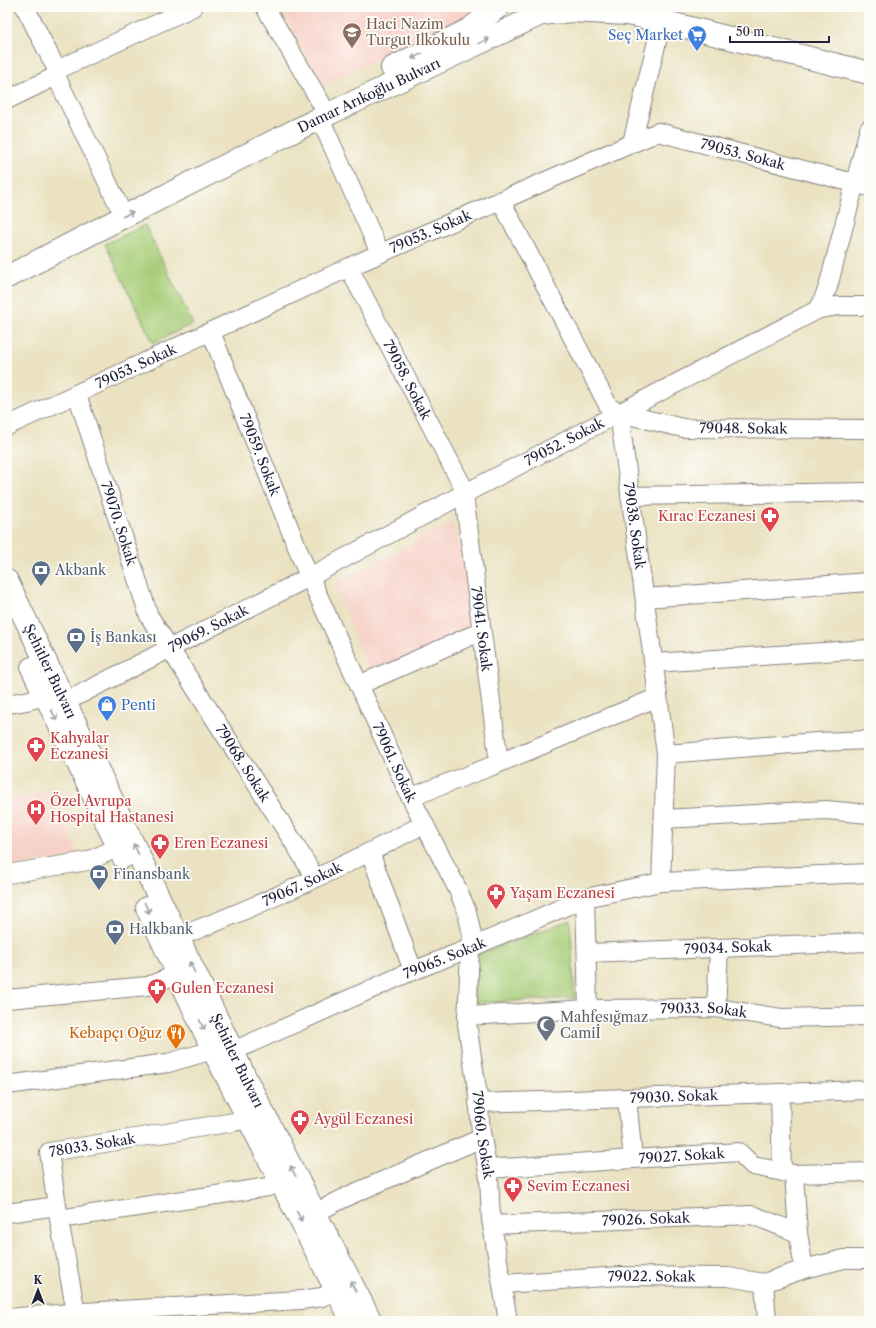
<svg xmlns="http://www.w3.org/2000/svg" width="876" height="1328" viewBox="0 0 876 1328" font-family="'Libre Caslon Text',serif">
  <rect width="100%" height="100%" fill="#fdfcf7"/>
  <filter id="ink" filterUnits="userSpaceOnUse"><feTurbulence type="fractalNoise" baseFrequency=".025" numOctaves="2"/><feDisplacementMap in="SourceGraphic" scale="8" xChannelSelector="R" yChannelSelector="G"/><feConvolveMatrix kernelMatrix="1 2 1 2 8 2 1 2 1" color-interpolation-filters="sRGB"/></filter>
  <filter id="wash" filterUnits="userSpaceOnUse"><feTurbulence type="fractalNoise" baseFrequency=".012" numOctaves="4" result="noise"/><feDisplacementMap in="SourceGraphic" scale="16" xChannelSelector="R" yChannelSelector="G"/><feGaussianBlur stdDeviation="0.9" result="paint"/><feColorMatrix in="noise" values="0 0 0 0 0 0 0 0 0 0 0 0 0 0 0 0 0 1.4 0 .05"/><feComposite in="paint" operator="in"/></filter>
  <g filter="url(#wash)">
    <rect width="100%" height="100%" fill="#eae2c1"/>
    <path fill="#f7d1c8" d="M280,7H479L478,12L323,86Z
      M452,522L479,627L370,674L334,584Z
      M49,791L79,855L7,868V800Z"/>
    <path fill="#a6cc76" stroke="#647758" d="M145,225L193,324L153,343L105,244Z
      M570,920L575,998L474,1003L472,956Z"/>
  </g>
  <g filter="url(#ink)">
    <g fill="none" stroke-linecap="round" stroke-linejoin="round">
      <g stroke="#86827e" stroke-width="20">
        <g id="minor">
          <path d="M25,7L57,70L56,76L118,204"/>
          <path d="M265,7L321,103"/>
          <path d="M663,8V7"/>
          <path d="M57,70L193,7"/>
          <path d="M7,100L56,76"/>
          <path d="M320,118L380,253"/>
          <path d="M632,143L662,21"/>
          <path id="s1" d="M501,201L609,407L619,413L666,754L661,882"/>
          <path id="s2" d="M349,268L463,487L499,763"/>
          <path d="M819,309L828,287L869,129"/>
          <path id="s3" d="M211,332L305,567L410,796L458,890L467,912L472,935L470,948L467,1024L478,1096L481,1132L489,1178L491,1219L508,1321"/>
          <path id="s4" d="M77,394L149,616L296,846L315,878"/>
          <path id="s5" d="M619,413L683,428L869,429"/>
          <path id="s6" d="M7,426L356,264L658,132L869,187"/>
          <path d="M630,496L869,492"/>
          <path d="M645,598L869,582"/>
          <path d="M653,663L869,649"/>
          <path d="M359,685L482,631"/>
          <path id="s7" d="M65,702L317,573L454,499L819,309L838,306H869"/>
          <path d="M7,704L26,701L45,696"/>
          <path d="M666,754L817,742L869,740"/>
          <path d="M410,796H414L492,766L658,697"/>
          <path d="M664,819L826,810L869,814"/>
          <path d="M370,852L413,971"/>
          <path d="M7,874L88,861L119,847"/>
          <path d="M585,898L588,1009"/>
          <path id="s8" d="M178,937C262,905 345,866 424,824"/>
          <path id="s9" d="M587,953L869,942"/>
          <path d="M7,999L148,986L178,974"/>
          <path d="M716,1008L719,949"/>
          <path id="s10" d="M467,1016L588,1009L716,1008L781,1018L869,1016"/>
          <path id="s11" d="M233,1051L403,975L470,948L585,898L661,882L869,873"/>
          <path d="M7,1085L168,1063L213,1050"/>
          <path d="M780,1094L782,1172"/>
          <path d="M627,1098L633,1159"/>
          <path id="s12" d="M478,1103L869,1090"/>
          <path id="s13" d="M488,1169L633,1159L739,1152L753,1166L794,1174L869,1172"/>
          <path d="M794,1174L798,1233L804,1269"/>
          <path d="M7,1213L57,1206"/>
          <path d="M315,1213L350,1195L482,1138"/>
          <path d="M59,1219L268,1187L281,1182"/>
          <path id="s14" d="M492,1225L752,1215L798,1233"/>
          <path d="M764,1283L804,1269L844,1259H869"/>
          <path id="s15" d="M502,1284L620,1276L728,1277L764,1283L767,1321"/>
          <path id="s16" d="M76,1313L59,1219L49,1152L234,1122L249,1119"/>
          <path d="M7,1318L83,1312L301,1300L322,1297L336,1290"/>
        </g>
      </g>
      <g stroke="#86827e" stroke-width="24">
        <g id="major">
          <path d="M392,68L470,29L498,7"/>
          <path id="s17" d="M7,277L123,217L320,118L541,14L572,11L627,14L662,21L869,73"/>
          <path id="s18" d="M7,581L246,1079L315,1213L371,1321"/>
          <path d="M32,668L123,857"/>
          <path d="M147,908L213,1050L352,1321"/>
        </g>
      </g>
      <use href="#minor" stroke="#fff" stroke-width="18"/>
      <use href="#major" stroke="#fff" stroke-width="22"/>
    </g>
    <defs><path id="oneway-shaft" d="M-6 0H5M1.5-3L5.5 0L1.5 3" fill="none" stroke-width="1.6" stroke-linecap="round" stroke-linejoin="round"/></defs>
    <g stroke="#9c9ca7">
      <use href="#oneway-shaft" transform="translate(484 41) rotate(-26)"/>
      <use href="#oneway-shaft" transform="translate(417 56) rotate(154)"/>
      <use href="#oneway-shaft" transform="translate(128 214) rotate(-27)"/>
      <use href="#oneway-shaft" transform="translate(54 715) rotate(64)"/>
      <use href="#oneway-shaft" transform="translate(136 849) rotate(-115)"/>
      <use href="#oneway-shaft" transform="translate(147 908) rotate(65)"/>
      <use href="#oneway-shaft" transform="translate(192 967) rotate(-116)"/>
      <use href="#oneway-shaft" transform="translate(202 1025) rotate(65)"/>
      <use href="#oneway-shaft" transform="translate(293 1171) rotate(-117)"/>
      <use href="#oneway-shaft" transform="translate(299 1216) rotate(63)"/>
      <use href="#oneway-shaft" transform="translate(353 1286) rotate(-118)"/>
    </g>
  </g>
  <defs>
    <g id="school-pin" transform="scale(1)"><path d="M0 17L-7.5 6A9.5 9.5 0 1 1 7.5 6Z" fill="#8d6e63" stroke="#fdfcf7"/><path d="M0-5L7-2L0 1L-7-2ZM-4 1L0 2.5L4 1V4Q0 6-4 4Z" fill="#fff"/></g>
    <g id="supermarket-pin" transform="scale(1)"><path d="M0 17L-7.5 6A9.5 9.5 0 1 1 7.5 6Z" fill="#3f7fe0" stroke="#fdfcf7"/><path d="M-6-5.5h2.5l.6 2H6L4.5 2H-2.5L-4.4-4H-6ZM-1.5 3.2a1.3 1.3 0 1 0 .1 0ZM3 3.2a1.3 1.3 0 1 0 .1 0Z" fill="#fff"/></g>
    <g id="pharmacy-pin" transform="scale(1)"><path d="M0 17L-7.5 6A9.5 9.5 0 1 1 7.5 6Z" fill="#e0444e" stroke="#fdfcf7"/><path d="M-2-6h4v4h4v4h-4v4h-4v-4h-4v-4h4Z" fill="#fff"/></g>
    <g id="bank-pin" transform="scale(1)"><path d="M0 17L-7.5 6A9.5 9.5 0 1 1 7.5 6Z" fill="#5c6f8a" stroke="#fdfcf7"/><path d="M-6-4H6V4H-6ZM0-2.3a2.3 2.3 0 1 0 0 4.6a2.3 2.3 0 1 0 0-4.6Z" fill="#fff"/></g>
    <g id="shop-pin" transform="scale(1)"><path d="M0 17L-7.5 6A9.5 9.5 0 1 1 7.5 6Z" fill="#3f7fe0" stroke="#fdfcf7"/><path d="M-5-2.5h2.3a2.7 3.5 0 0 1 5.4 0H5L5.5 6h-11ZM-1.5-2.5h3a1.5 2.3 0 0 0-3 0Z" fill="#fff"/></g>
    <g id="hospital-pin" transform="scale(1)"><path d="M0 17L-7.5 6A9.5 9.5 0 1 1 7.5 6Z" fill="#e0444e" stroke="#fdfcf7"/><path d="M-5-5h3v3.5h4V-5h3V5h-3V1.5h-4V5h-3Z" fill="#fff"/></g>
    <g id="mosque-pin" transform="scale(1)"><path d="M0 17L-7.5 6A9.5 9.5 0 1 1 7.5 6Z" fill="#6b7280" stroke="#fdfcf7"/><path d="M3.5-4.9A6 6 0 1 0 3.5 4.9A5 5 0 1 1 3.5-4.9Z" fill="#fff"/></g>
    <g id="restaurant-pin" transform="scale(1)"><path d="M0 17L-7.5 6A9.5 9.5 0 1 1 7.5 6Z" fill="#e8710a" stroke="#fdfcf7"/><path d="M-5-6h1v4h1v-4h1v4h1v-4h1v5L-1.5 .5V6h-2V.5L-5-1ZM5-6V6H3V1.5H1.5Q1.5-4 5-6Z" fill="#fff"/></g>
  </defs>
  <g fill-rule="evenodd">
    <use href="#school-pin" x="352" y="32"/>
    <use href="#supermarket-pin" x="697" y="35"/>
    <use href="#pharmacy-pin" x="770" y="516"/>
    <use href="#bank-pin" x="41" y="570"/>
    <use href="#bank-pin" x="76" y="637"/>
    <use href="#shop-pin" x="107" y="705"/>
    <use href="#pharmacy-pin" x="36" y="746"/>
    <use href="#hospital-pin" x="36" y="809"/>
    <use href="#pharmacy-pin" x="160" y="843"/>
    <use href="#bank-pin" x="99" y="874"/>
    <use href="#pharmacy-pin" x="496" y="893"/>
    <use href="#bank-pin" x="115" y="929"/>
    <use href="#pharmacy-pin" x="157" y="988"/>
    <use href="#mosque-pin" x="546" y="1025"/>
    <use href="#restaurant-pin" x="176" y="1033"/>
    <use href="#pharmacy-pin" x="300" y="1119"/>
    <use href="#pharmacy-pin" x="513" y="1186"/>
  </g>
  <g text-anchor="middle" stroke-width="3.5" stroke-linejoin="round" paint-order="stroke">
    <g font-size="14" fill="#785e54" stroke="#fdfcf7" text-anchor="start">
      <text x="366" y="29">Haci Nazim<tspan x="366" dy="16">Turgut Ilkokulu</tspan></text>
    </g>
    <g font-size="14" fill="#366cbe" stroke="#fdfcf7" text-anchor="end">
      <text x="683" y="40">Seç Market</text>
      <text x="121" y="710" text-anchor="start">Penti</text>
    </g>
    <g font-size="14" fill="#22223b" stroke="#fdfcf7">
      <text dy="5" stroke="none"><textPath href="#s17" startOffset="405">Damar Arıkoğlu Bulvarı</textPath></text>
      <text dy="5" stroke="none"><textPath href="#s6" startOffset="802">79053. Sokak</textPath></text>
      <text dy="5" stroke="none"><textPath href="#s6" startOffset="466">79053. Sokak</textPath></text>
      <text dy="5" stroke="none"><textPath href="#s6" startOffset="142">79053. Sokak</textPath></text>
      <text dy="5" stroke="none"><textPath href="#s2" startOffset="126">79058. Sokak</textPath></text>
      <text dy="5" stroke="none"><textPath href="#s5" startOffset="126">79048. Sokak</textPath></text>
      <text dy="5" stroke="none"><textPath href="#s7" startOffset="563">79052. Sokak</textPath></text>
      <text dy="5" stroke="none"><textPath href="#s3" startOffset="132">79059. Sokak</textPath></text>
      <text dy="5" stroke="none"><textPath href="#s4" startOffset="136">79070. Sokak</textPath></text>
      <text dy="5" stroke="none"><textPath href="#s1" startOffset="358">79038. Sokak</textPath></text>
      <text dy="5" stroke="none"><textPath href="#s7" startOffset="161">79069. Sokak</textPath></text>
      <text dy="5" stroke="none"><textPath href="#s2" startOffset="390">79041. Sokak</textPath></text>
      <text dy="5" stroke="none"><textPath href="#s18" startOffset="100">Şehitler Bulvarı</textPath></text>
      <text dy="5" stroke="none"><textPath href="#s3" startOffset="468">79061. Sokak</textPath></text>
      <text dy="5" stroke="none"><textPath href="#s4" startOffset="408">79068. Sokak</textPath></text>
      <text dy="5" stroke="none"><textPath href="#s8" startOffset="135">79067. Sokak</textPath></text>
      <text dy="5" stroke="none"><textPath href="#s9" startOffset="141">79034. Sokak</textPath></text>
      <text dy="5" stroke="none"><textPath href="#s11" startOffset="231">79065. Sokak</textPath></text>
      <text dy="5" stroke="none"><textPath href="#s10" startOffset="237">79033. Sokak</textPath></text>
      <text dy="5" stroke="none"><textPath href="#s18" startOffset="532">Şehitler Bulvarı</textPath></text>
      <text dy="5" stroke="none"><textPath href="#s12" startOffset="196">79030. Sokak</textPath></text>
      <text dy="5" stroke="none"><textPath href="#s3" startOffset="859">79060. Sokak</textPath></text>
      <text dy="5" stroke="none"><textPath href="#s16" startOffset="207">78033. Sokak</textPath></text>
      <text dy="5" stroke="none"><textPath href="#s13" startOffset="194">79027. Sokak</textPath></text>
      <text dy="5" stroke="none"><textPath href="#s14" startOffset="154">79026. Sokak</textPath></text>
      <text dy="5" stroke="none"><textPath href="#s15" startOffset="150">79022. Sokak</textPath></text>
    </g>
    <g font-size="14" fill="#be3a42" stroke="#fdfcf7" text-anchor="start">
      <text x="756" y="521" text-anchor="end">Kırac Eczanesi</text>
      <text x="50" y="743">Kahyalar<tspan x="50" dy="16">Eczanesi</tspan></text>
      <text x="50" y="806">Özel Avrupa<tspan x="50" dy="16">Hospital Hastanesi</tspan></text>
      <text x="174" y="848">Eren Eczanesi</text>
      <text x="510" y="898">Yaşam Eczanesi</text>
      <text x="171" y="993">Gulen Eczanesi</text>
      <text x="314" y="1124">Aygül Eczanesi</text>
      <text x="527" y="1191">Sevim Eczanesi</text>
    </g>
    <g font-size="14" fill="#4e5e75" stroke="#fdfcf7" text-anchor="start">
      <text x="55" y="575">Akbank</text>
      <text x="90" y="642">İş Bankası</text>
      <text x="113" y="879">Finansbank</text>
      <text x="129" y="934">Halkbank</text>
    </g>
    <g font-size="14" fill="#5b616d" stroke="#fdfcf7" text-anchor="start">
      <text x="560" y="1022">Mahfesığmaz<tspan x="560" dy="16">Camiİ</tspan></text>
    </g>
    <g font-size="14" fill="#c56008" stroke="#fdfcf7" text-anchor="end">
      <text x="162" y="1038">Kebapçı Oğuz</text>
    </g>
  </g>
  <rect width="876" height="1328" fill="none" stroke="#fdfcf7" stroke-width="24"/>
  <g transform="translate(38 1290)" stroke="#fdfcf7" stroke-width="3" paint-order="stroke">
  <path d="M0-3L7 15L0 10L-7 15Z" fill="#22223b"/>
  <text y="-6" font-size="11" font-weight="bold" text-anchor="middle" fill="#22223b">K</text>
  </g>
  <path d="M730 36v6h99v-6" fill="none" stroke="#22223b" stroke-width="2"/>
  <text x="736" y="36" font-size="12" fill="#22223b" stroke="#fdfcf7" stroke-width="3" paint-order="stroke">50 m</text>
</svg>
